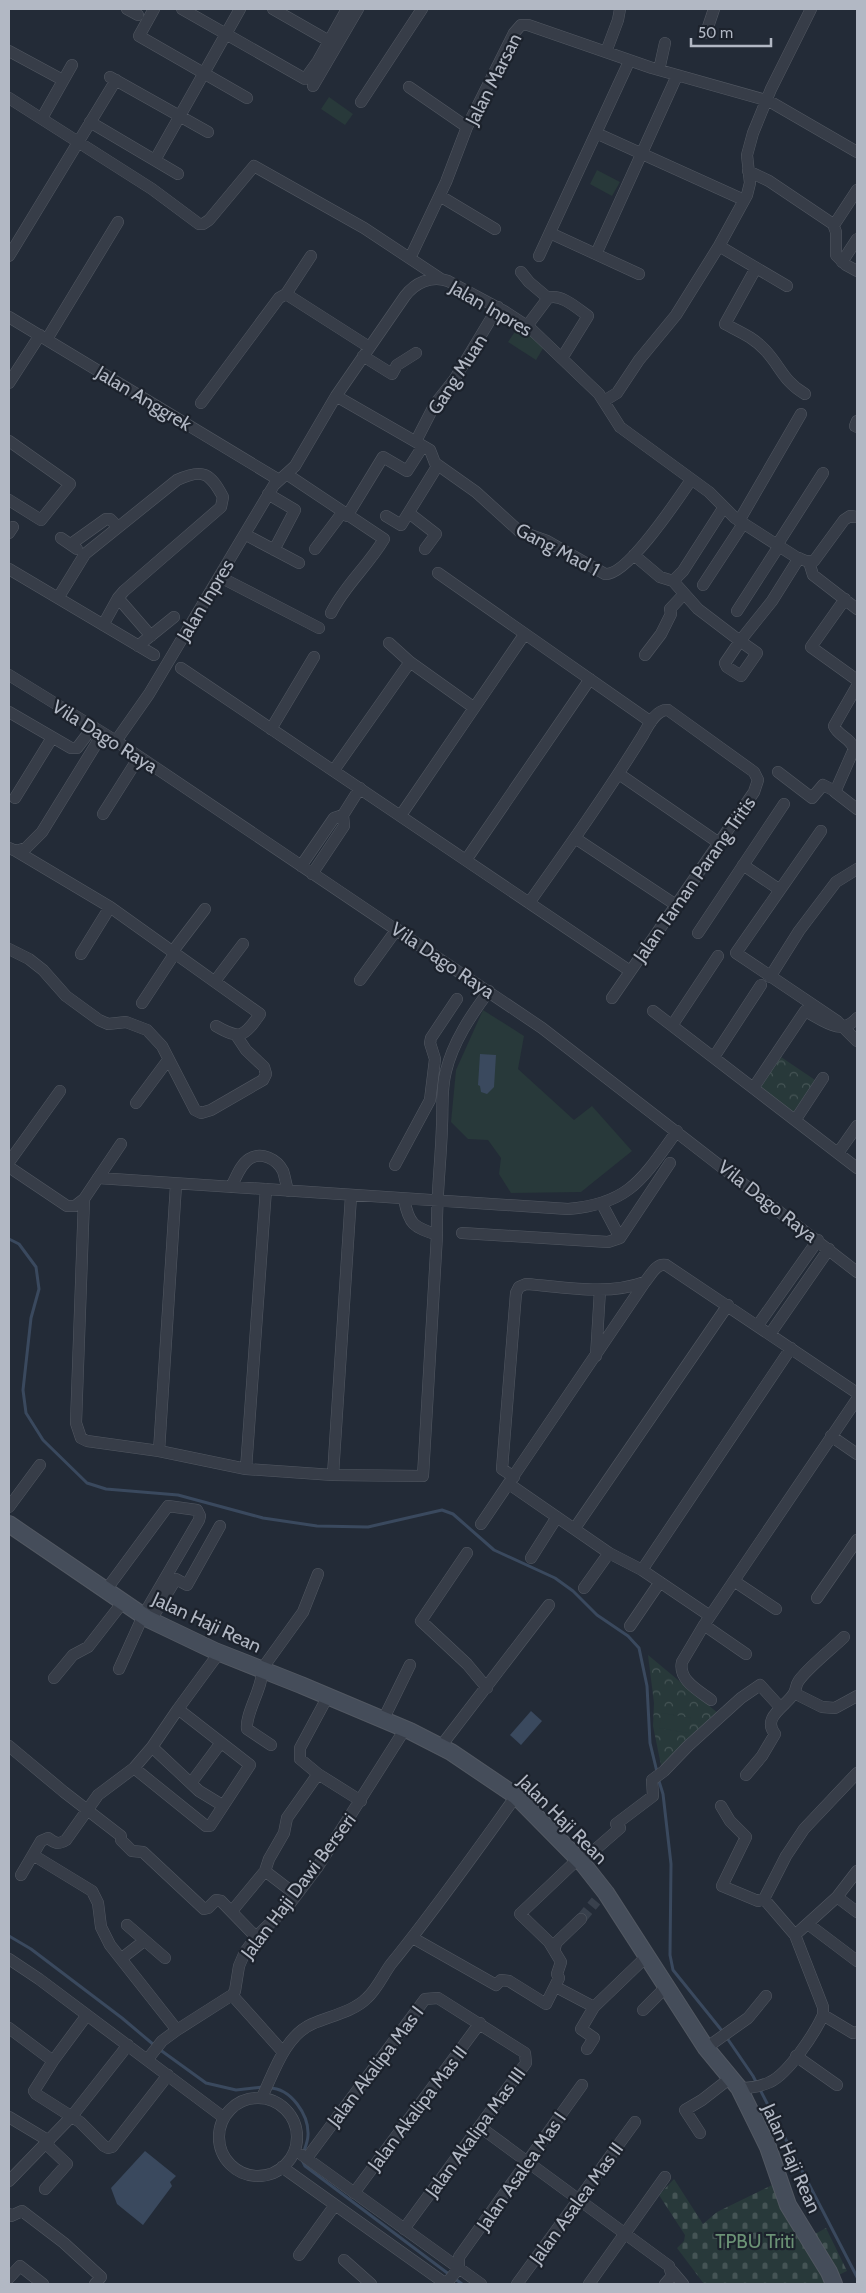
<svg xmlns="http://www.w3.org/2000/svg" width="866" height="2293" viewBox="0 0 866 2293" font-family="Cabin,sans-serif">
  <defs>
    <pattern id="cemetery-stones" width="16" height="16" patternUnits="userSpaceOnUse" patternTransform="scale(1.25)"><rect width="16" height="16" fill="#28393a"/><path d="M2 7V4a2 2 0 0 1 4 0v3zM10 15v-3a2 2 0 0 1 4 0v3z" fill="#455455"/></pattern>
    <pattern id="park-crowns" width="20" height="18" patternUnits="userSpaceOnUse" patternTransform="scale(1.25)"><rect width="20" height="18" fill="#28393a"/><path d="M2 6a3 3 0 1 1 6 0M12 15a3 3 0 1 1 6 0" fill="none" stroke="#455455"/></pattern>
  </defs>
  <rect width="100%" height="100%" fill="#232b37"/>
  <path fill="url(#cemetery-stones)" d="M674,2179L703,2224L717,2212L774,2184L804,2240L826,2228L847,2271L828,2280L829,2284H704L677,2248L684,2241L685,2235L659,2195Z"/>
  <path fill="url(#park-crowns)" d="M781,1057L815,1080L793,1113L759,1087Z
    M648,1655L719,1714L662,1770L653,1726L654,1703Z"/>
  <path fill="#28393a" d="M329,97L353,114L345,125L321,109Z
    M597,170L620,182L612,196L590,184Z
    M518,327L545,345L536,360L508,342Z
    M483,1010L524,1036L518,1069L574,1120L592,1106L632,1151L581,1192L511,1193L499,1174L501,1158L488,1140L468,1139L451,1122L456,1070Z
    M662,1713L691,1718L688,1733L659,1728Z"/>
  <path fill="#3a495e" d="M480,1054L496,1055L494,1087L487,1094L481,1092L480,1086L478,1085Z
    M531,1711L542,1721L521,1745L510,1735Z
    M145,2151L176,2176L170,2182L172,2186L143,2225L117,2204L111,2188Z"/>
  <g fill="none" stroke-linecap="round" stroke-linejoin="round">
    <path stroke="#3a495e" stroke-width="3" d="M9,1239L19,1244L36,1267L39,1289L31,1318L23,1390L26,1413L43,1440L87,1483L106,1489L178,1495L263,1518L317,1526L368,1527L442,1510L453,1514L494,1550L555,1578L573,1591L597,1615L628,1636L639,1648L647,1686L650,1743L657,1772
      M658,1778L663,1794L671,1864L670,1955L673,1970L723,2032
      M9,1936L31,1949L122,2018L154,2045
      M727,2038L753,2076L857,2277
      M159,2049L206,2083L236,2090L263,2087
      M269,2088C291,2088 309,2115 308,2135C308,2141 305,2148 303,2154
      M302,2160L305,2166L462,2284"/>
    <path stroke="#38404c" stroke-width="11" stroke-dasharray="11 5.5" stroke-linecap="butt" d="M581,1919L596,1901"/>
    <g stroke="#525862" stroke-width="12">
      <path id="street" d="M127,9L138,15
        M154,9L139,36L247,98
        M182,9L305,79L318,61L347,9
        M273,9L329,41
        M706,33L714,9
        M9,51L59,78
        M606,52L618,20L620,9
        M659,70L665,43
        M110,77L208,132
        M313,86L358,9
        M409,87L467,127
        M9,98L152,189L199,224H203L209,220L254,166L364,228L441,279
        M361,102L422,9
        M42,118L72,65
        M90,122L178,174
        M596,133L744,200
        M155,160L240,9
        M748,171L769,181L833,224L836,232V255L846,265L857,271
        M440,196L495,229
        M834,225L857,190
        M550,233L639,274
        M719,246L787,286
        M596,254L675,80
        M9,256L116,80
        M539,256L627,66
        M410,258L446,182L467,127L514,33L521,25H528L652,68L769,101L857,152
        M842,262L857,239
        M756,268L725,324C740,332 753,337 765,350C781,367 783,381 805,394
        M521,272L529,282L548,298
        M286,294L369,347
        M9,317L279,480
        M527,326L548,298C561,293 578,309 588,316L562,358
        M47,339L118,222
        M363,356L392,374L397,365L416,353
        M9,383L40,335
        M336,396L430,450L435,463L476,492L519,531L547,541L605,574C627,576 678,499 691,480
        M604,401L617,393L639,360L676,315L719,246L747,195L750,183L747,155L753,133L771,89L811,9
        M201,403L279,298L286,294L311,256
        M857,421L855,426L857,427
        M9,441L70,484L41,520L9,500
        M416,441L435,404L454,380L498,307
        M288,475L384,539C368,566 345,585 331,613
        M268,494L295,510L274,550
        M409,513L436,534L425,549
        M347,516L383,457L407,471L423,446
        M386,516L401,525L438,465
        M739,521L801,414
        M9,533L13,527
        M250,537L299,563
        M61,538L77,549
        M71,544L106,519H110L118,527
        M777,545L823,473
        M315,549L342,513
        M634,555L660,577L673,581L698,609L740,641L772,601L799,558
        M809,562L813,575L857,609
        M9,569L154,655
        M438,573L651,722
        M220,577L319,628
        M673,581L683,571L724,507
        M703,585L743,524
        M58,598L85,554L177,480C203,468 210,473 223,497L221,507L124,591L118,598L103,625
        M118,598L151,636
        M845,599L811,647L857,680
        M737,611L779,546
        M740,641L757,653L741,676L727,667L725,663Z
        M389,643L410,662L473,707
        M138,646L174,617
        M645,655L661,634L671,614L670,609L684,594
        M181,668L630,971
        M9,675L116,741L542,1028L857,1272
        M857,686L834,726C838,736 851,738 854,749L835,792L857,809
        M9,712L71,748H77L93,727
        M271,729L314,657
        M116,741L149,694L274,485L295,466L336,396L405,296C415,283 431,275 448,281L504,311L530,328L599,394L620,427L709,492L735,518L796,557L806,561H814L844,520L850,516L857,517
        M334,770L410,662
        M778,772L812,798L823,785L835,791
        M619,774L719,843
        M15,798L52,738
        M103,814L139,757
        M343,815L360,788
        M401,815L524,635
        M821,831L736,953L837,1021L857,1041
        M575,838L676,905
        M9,848L16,851L26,848L42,832L103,733
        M16,851L110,907L260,1014C244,1037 240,1040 216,1026
        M466,860L590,679
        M743,865L780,890
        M301,866L334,818L343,815L344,826L312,874
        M529,903C568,848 607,793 643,735C648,726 656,709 668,710L754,772L758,780L754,792L612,998
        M698,933L784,804
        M9,949L29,959L43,970L66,996L99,1020L108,1024L126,1022L147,1030L162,1046L195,1110L201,1113L211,1110L263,1080L266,1074L264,1067L246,1050L236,1035
        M173,951L205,909
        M81,954L110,907
        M770,977L799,931L836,882L857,869
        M360,980L397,929
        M215,981L243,944
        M142,1003L175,953
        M653,1011L857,1168
        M673,1024L718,956
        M714,1057L761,985
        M754,1087L805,1011C823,1020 841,1037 857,1018
        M136,1103L168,1060
        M796,1119L823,1078
        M838,1153L857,1126
        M9,1162L60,1091
        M395,1165L430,1100L435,1059L430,1043L431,1038L457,999
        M9,1167L67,1206H75L84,1199L121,1144
        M98,1178L568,1209C630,1204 643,1178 677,1131
        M231,1187C236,1178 240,1165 249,1159C261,1151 277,1159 283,1171C285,1177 286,1184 288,1191
        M84,1199L76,1423L81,1438L87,1441L159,1451L246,1469L333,1475L423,1476L437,1235C436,1198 441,1162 442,1125C443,1107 441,1089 446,1071C453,1042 471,1015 489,991
        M404,1199C409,1225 414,1227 437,1235
        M602,1204L620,1238
        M462,1233L608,1242L620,1238L670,1163
        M758,1325L818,1240
        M770,1334L829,1249
        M596,1356L600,1290
        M831,1436L857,1454
        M159,1451L176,1185
        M246,1469L266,1189
        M333,1475L351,1196
        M514,1477L502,1469L516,1293L519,1287L526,1284C565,1287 607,1296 645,1282
        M509,1484L609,1553L642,1570L710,1616
        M9,1507L40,1465
        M481,1524L645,1282C651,1275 656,1263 666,1265L857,1393
        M575,1528L728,1305
        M467,1553L421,1621L467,1664L487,1688
        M531,1558L557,1517
        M642,1570L791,1348
        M734,1581L776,1609
        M584,1588L609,1553
        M106,1590L168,1506L197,1510L200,1516L199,1520L143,1616L119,1669
        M817,1598L857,1540
        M151,1620L176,1579L187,1585L220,1526
        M704,1625L746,1654
        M630,1626L660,1582
        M54,1678L73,1655L88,1647L123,1602
        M794,1693L822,1707L835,1708L857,1696
        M328,1696L300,1748V1759L318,1774L361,1801
        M711,1700C698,1690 678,1680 682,1662L704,1625L857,1399
        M383,1720L410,1665
        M271,1745L247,1729C245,1713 264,1686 262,1669L303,1612L318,1574
        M9,1746L64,1792L121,1836V1840L132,1851L143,1852L204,1909L208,1908L216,1900L221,1901L256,1937
        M441,1746L549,1605
        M152,1747L199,1791L222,1805
        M134,1768L206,1826H210L250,1765L178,1709
        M746,1775L762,1756L775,1734C761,1717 787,1706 794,1693C796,1690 796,1685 798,1682C805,1670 833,1648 844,1637
        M191,1783L220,1744
        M721,1806L730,1821L746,1837L722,1886L758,1901L764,1899
        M33,1855L92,1891L98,1903L101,1927L110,1945L177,2030
        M581,1862L620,1828L616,1824L653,1796L652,1780L664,1771L688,1746L741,1698L760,1685L780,1707
        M21,1875L41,1841L48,1838C55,1843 58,1845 66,1840L98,1795L134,1768L152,1747L178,1709L219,1653
        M295,1894L265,1871L269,1859L284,1833L287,1818L318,1774
        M837,1897L857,1912
        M764,1899L786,1856L804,1829L857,1773
        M232,1911L265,1871
        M808,1924L857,1961
        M127,1925L165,1958
        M795,1935L837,1897L857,1871
        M413,1938L496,1985L501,1980L509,1981L546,2004L559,1978L557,1974L561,1962L549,1942L520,1914L578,1859
        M555,1948L556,1943L581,1919
        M122,1958L144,1941
        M9,1959L39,1979L223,2117
        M556,1987L594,2007
        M232,1995L283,2052
        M643,2010L666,1987
        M87,2015L53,2061L34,2091L36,2094L80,2122L104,2146L108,2148L112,2147L168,2075
        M823,2015L853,2033L857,2032
        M9,2028L53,2061
        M706,2048L748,2018L766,1996
        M587,2049L594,2038L581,2029L594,2007L646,1957
        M796,2056L837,2085
        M147,2060L162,2041L177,2030L232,1995L235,1991L239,1966L245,1952L256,1937L289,1905L317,1868L405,1729
        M739,2088C749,2088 760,2087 770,2082C788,2074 815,2033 823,2015V2007L795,1935L764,1899
        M262,2097C274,2072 285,2036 312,2024C330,2016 353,2012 367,1998C377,1989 383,1975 391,1964C435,1910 475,1853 516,1796
        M219 2137a39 39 0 1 1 78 0a39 39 0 1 1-78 0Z
        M9,2117L49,2141
        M480,2127L669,2266L672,2276L665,2284
        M700,2133L685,2110L702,2100L729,2079
        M302,2155L481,2284
        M307,2158L425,1999L438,1998L525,2053L526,2063L404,2229
        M282,2167L446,2284
        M9,2181L72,2116L128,2045
        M45,2189L67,2164L46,2144
        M354,2193L480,2023
        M9,2214L11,2216L22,2211L64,2243L101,2277L95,2284
        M299,2255L335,2205
        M344,2260L371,2284
        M672,2271L683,2284
        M9,2278L20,2266L43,2284
        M446,2284L459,2268V2257L582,2085
        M517,2284L635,2122
        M589,2284L665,2177"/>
    </g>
    <g stroke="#525862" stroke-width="18">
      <path id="secondary" d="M9,1524L148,1619L215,1651L301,1685L410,1731L451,1752L516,1796L584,1865L606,1893L706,2048L739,2088L768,2147L788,2205L829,2272L834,2284"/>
    </g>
    <use href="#street" stroke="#373d48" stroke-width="11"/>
    <use href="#secondary" stroke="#454d5a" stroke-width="16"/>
  </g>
  <g text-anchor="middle" stroke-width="4.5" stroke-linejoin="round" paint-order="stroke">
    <g font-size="19" fill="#b2b8c4" stroke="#1c222c">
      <text transform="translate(493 79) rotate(-63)" y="7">Jalan Marsan</text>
      <text transform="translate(491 308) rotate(30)" y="7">Jalan Inpres</text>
      <text transform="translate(457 374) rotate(-57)" y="7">Gang Muan</text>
      <text transform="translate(144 398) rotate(31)" y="7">Jalan Anggrek</text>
      <text transform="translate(558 549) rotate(28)" y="7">Gang Mad 1</text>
      <text transform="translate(205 600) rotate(-59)" y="7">Jalan Inpres</text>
      <text transform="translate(105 736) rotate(32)" y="7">Vila Dago Raya</text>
      <text transform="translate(694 879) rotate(-55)" y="7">Jalan Taman Parang Tritis</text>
      <text transform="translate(443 960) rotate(34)" y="7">Vila Dago Raya</text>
      <text transform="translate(768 1201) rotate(38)" y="7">Vila Dago Raya</text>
      <text transform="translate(207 1622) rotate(25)" y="7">Jalan Haji Rean</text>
      <text transform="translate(563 1819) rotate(45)" y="7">Jalan Haji Rean</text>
      <text transform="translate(298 1886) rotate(-53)" y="7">Jalan Haji Dawi Berseri</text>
      <text transform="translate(375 2066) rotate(-53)" y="7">Jalan Akalipa Mas I</text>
      <text transform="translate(417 2108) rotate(-53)" y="7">Jalan Akalipa Mas II</text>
      <text transform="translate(475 2132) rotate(-54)" y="7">Jalan Akalipa Mas III</text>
      <text transform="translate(792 2158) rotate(66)" y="7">Jalan Haji Rean</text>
      <text transform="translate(521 2171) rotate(-55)" y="7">Jalan Asalea Mas I</text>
      <text transform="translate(576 2203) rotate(-54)" y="7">Jalan Asalea Mas II</text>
    </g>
    <g font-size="19" fill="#6b9275" stroke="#1c222c">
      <text x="755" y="2248">TPBU Triti</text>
    </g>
  </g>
  <rect width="866" height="2293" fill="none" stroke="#b2b8c4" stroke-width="20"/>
  <path d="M691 38v8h80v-8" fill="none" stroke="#b2b8c4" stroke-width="2.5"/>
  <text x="698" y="38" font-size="15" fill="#b2b8c4" stroke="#1c222c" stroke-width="4" paint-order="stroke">50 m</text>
</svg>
